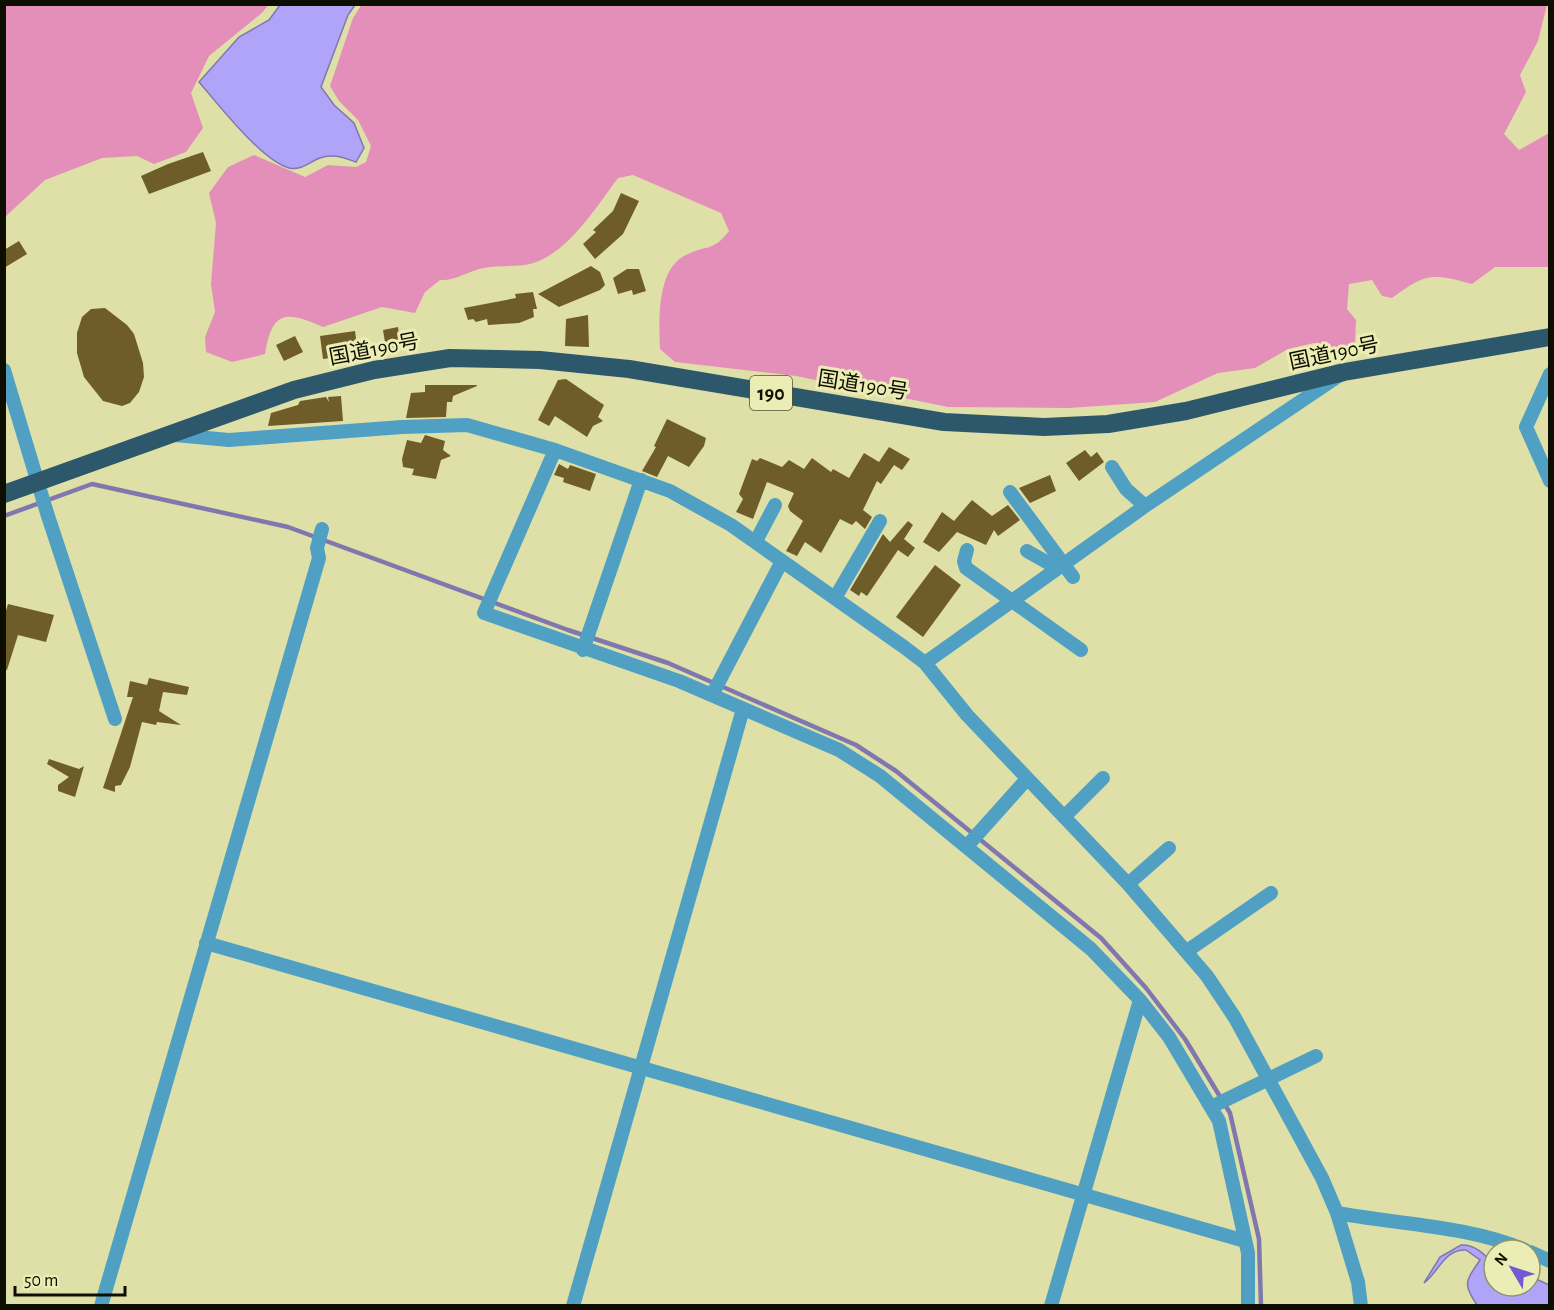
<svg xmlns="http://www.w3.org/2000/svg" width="1554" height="1310" viewBox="0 0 1554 1310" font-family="'Alegreya Sans','Noto Sans JP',sans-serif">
  <rect width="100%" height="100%" fill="#dee0a8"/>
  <path fill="#e38fb9" d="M5,4H268V5L263,12L209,56L191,93L203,128L186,152L154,164L137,156L102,158L45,180L5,217Z
    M362,4L1547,5L1538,41L1520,75L1526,92L1504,134L1519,150L1549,133V267H1495L1472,284C1431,273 1426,273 1392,298L1382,296L1372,280L1349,284L1347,309L1356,320L1355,342L1336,351L1314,343L1288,349L1255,368L1218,373L1155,402L1069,408L948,407L796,376L675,362L660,349C659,322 656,269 686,255C707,244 712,253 729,231L721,213L633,175L618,178C596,207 568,254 530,264C515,267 499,265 484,268C468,271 456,281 440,280L425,292L415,313L382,307L323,327C285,310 272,311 265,354L232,362L206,352L205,337L215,312L211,284L216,223L209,193L228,167L254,155L305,177L328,165L356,167L366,162L371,146L358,120L339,101L330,86L353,18Z"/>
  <path fill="#afa4f8" stroke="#7f77ae" stroke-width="1.5" d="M280,5H355L348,15L321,87L334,105L354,123L364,148L356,162C344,158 332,153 320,158C309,162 301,171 289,168C262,161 218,104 199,82L239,37L269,20Z
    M1461,1245C1475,1244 1485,1255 1494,1264V1286H1530V1276L1549,1285V1305H1477C1462,1283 1466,1281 1480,1260L1466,1250C1444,1249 1439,1272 1424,1283L1440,1257Z"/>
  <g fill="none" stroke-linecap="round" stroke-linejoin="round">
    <path stroke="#7f77ae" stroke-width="4.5" d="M4,516L92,484L288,527L568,630L668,663L856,745L896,771L1101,938L1146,988L1185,1039L1230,1113L1259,1239L1261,1306"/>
  </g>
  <path fill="#6e5c29" d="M203,152L211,171L149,194L141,176L168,164Z
    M621,193L639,201L623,234L595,259L583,244L596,232L593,230L613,211Z
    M19,241L27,254L4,268V250Z
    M591,266L600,272L605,285L600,290L559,307L538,294Z
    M627,269H639L646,291L633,295L632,290L618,294L613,278Z
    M533,292L537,309H533L534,317L519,323L488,325L487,319L476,322L473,319L468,320L464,308L516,298L515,294Z
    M105,308L127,325L134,334L143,363L144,377L139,392L130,403L122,406L103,401L84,377L77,353V333L82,317L91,309Z
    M588,315L589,347L565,346L566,319Z
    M398,327L401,347L386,349L383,330Z
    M355,331L358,354L323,359L320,336Z
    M295,336L303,352L284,361L276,345Z
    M566,379L604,405L598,417L603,421L593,426L587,437L555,416L549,426L538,420L558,380Z
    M425,385H477V386L453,396L452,402H447L446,417L406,418L411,393L425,392Z
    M341,396L343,421L268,426L271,413L298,405L300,401L326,397L329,402L328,397Z
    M667,419L706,438L704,446L689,467L668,456L657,477L642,471L656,447L654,446Z
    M425,435L445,441L443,450L451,456L441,460L436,479L412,475L414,469L403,467L402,459L407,440L421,443Z
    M889,447L910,459L902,470L894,465L881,484L877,481L863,510L872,517L865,529L856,521L852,525L840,519L821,553L805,542L797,556L786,551L803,521L790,511L788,506L794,493L767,482L753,519L736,512L743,499L739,494L752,459L757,461L760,458L782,467L789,460L804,469L812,458L831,472L833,469L849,478L864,453L879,462Z
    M1085,450L1091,457L1097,452L1104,462L1079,481L1066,463Z
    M559,464L568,469L570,465L596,474L590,491L563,482L564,478L554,475Z
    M1050,475L1056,491L1030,503L1019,488Z
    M972,500L992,516L1008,505L1020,520L998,536L994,530L986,545L957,532L939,552L923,542L942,512L954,521Z
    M908,521L913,525L904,539L915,548L908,557L898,550L867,596L861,592L859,596L850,590L883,534L890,542Z
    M935,565L961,585L923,637L896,617Z
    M8,604L54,615L46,642L18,635L7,670L4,669V617Z
    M149,678L189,687L187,695L163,692L159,711L181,725L157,722L156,725L142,722L130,767L121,785L115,786V792L103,788L133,697H127L130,681L147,685Z
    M49,759L79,769L84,766L75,797L58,791V785L69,777L47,764Z"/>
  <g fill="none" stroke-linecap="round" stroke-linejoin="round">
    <path stroke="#50a0c4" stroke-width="14" d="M4,370L47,513L115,719
      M1550,374L1526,427L1550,481
      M175,435L229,440L402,427L467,425L555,450L670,491L731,525L904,647L925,663L967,715L1128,884L1207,976L1235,1018L1322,1178L1337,1213L1358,1282L1361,1306
      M555,450L484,613L679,681L839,750L880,776L1091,949L1140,1000L1169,1037L1219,1121L1248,1253V1306
      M1112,467L1126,489L1145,506
      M1010,492L1073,577
      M756,541L775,505
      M967,550L964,561L966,568L1081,650
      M1027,551L1057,568
      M835,598L880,521
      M583,650L641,480
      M925,663L1145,506L1340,375
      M712,695L782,561
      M1064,817L1103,778
      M967,846L1026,780
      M1128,884L1169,848
      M206,943L1245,1241
      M1187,951L1271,893
      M1211,1107L1316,1056
      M1337,1213C1397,1224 1470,1226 1525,1250
      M1530,1252L1550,1261
      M101,1306L319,558L317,548L322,529
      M573,1306L743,709
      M1051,1306L1140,1000"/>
    <path stroke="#2d586b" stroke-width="18" d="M4,494L294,390L374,370L450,358L540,360L629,369L944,422L1044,427L1108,424L1186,411L1344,372L1550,337"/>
  </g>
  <g text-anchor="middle" stroke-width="6" stroke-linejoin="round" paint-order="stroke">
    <rect fill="#ebedb5" stroke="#505136" stroke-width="1.5" x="750" y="376" width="42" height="34" rx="4.5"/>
    <g font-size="20" font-weight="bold" fill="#0e0e00">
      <text x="771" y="400">190</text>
    </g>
    <g font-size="21" fill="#0e0e00" stroke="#ebedb5">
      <text transform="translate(374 349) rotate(-11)" y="7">国道190号</text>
      <text transform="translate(1334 353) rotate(-12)" y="7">国道190号</text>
      <text transform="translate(863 385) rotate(9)" y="7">国道190号</text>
    </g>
  </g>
  <rect width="1554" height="1310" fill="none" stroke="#0e0e00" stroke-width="12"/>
  <g transform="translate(1512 1268) rotate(309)"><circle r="28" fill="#ebedb5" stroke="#93946d" stroke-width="1.5"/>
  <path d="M0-4.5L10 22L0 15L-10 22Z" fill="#7459d4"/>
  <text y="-9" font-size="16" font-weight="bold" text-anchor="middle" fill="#0e0e00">N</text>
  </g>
  <path d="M15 1286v9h110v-9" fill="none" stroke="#0e0e00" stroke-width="3"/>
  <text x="24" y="1286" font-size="18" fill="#0e0e00" stroke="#ebedb5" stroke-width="4.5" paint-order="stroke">50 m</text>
</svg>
